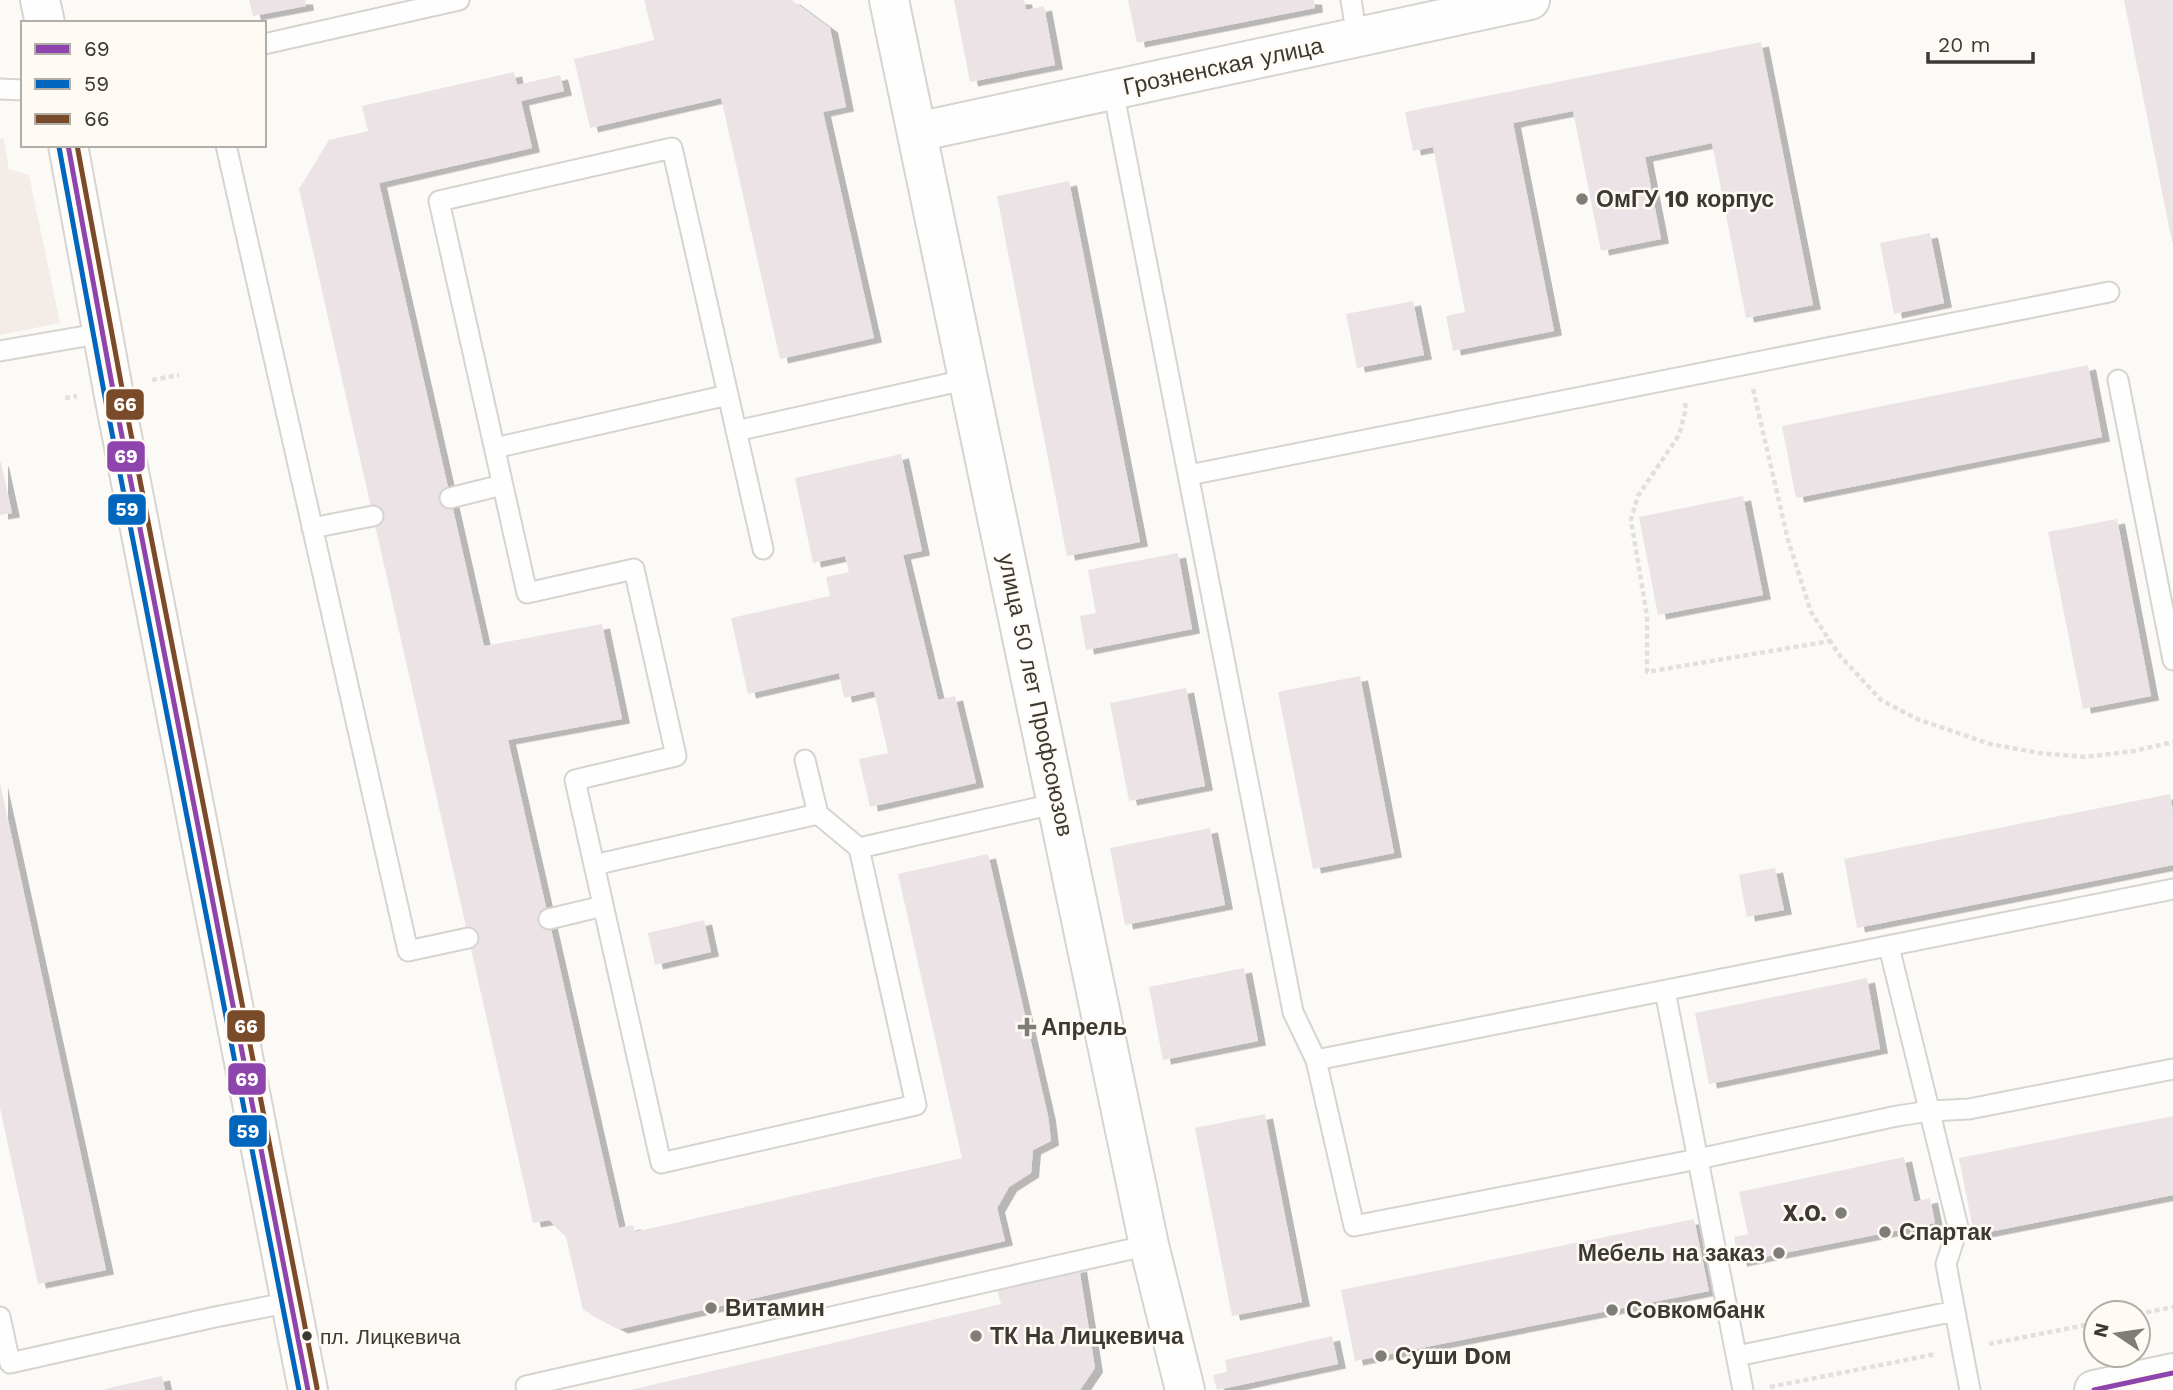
<svg xmlns="http://www.w3.org/2000/svg" width="2173" height="1390" viewBox="0 0 2173 1390" font-family="'Work Sans',sans-serif">
  <defs>
    <filter id="shadow"><feDropShadow dx="8" dy="4.5" stdDeviation="0" flood-color="#0004"/></filter>
  </defs>
  <rect width="100%" height="100%" fill="#fcfaf7"/>
  <path fill="#f4ece7" d="M0,139H4L9,169L29,175L60,323L0,335Z"/>
  <path fill="#ece3e6" filter="url(#shadow)" d="M249,0H305L306,6L253,16Z
    M644,0H792L830,28L846,107L823,112L874,338L780,359L721,98L590,128L574,59L654,40Z
    M954,0H1024L1026,10L1044,6L1055,65L970,82Z
    M1128,0H1314L1315,8L1137,43Z
    M2124,0H2173V242H2172Z
    M1761,42L1813,305L1746,318L1712,143L1645,157L1661,239L1601,251L1573,111L1513,123L1554,331L1453,351L1446,316L1465,312L1433,147L1413,151L1405,112Z
    M514,72L517,85L560,75L564,91L521,101L532,148L379,183L484,646L602,624L622,719L508,740L619,1228L633,1225L635,1232L962,1158L898,874L988,854L1048,1116L1051,1141L1033,1150L1031,1173L1009,1187L997,1208L1005,1241L620,1329L583,1310L566,1237L549,1220L533,1223L299,189L329,140L368,131L362,106Z
    M1069,181L1140,542L1067,556L997,196Z
    M1930,233L1944,303L1894,314L1880,243Z
    M1413,301L1424,355L1357,368L1346,314Z
    M2088,365L2102,437L1796,498L1782,426Z
    M901,454L922,551L903,555L938,700L955,696L976,783L870,807L859,759L888,753L874,691L844,698L839,673L748,694L731,618L830,596L826,577L849,572L845,556L813,563L795,478Z
    M1,462L12,513L0,515V463Z
    M1743,496L1763,595L1658,615L1639,517Z
    M2117,519L2151,696L2083,709L2048,532Z
    M1178,553L1192,629L1086,650L1080,616L1096,613L1088,570Z
    M1360,676L1394,853L1313,869L1278,692Z
    M1186,688L1205,786L1129,801L1110,703Z
    M0,783L106,1270L38,1284L0,1108Z
    M2170,794L2173,811V865L1857,928L1844,859Z
    M1210,828L1225,905L1125,925L1110,848Z
    M1775,868L1784,910L1747,917L1739,875Z
    M704,920L711,952L655,965L648,933Z
    M1244,968L1258,1041L1163,1060L1149,987Z
    M1867,978L1880,1049L1709,1084L1695,1013Z
    M1265,1114L1302,1302L1232,1316L1195,1128Z
    M2173,1116V1195L1974,1235L1959,1158Z
    M1904,1157L1914,1202L1930,1198L1935,1223L1739,1262L1734,1237L1748,1234L1739,1192Z
    M1694,1219L1709,1291L1355,1361L1341,1290Z
    M1079,1267L1095,1368L1080,1390H630L1001,1304L996,1286Z
    M1332,1336L1338,1364L1217,1390L1213,1375L1227,1372L1225,1360Z
    M162,1376L165,1390H105V1389Z"/>
  <g fill="none" stroke-linecap="round" stroke-linejoin="round">
    <g stroke="#d7d4d0" stroke-width="23">
      <path id="service" d="M1351,0L1357,37
        M264,44L459,0
        M0,89L23,90
        M1113,90L1293,1012L1316,1060L1354,1226L1698,1159L1897,1116L1930,1111L1969,1109L2173,1069
        M226,145L408,951L468,938
        M0,351L103,333
        M2118,380L2173,660
        M736,431L969,379
        M495,448L728,395
        M1189,475L2109,292
        M450,498L502,485
        M312,528L373,516
        M763,549L672,148L439,201L527,593L634,569L676,756L575,780L661,1163L916,1105L859,848L818,814L805,760
        M859,848L1058,803
        M594,865L818,814
        M549,919L603,906
        M1889,947L1958,1227L1946,1264L1970,1390
        M1665,991L1743,1390
        M1316,1060L2173,889
        M0,1317L10,1363L215,1317L291,1302
        M1737,1356L1955,1311
        M526,1386L1149,1245"/>
    </g>
    <g stroke="#d7d4d0" stroke-width="42">
      <path id="minor" d="M889,0L1149,1245L1185,1390
        M917,132L1530,0"/>
    </g>
    <g stroke="#d7d4d0" stroke-width="42">
      <path id="secondary" d="M40,0L45,23
        M68,145L113,390L308,1390
        M2094,1390L2173,1373"/>
    </g>
    <path stroke="#e1e0de" stroke-width="4.5" stroke-dasharray="5 3.5" stroke-linecap="butt" d="M152,380L179,375
      M1753,389L1788,540L1811,612L1840,656L1881,700L1917,719L1990,744L2039,753L2085,757L2134,751L2173,742
      M65,398L77,396
      M1685,403L1686,409L1679,435L1638,496L1631,520L1647,616V672L1830,641
      M2138,1314L2173,1307
      M1989,1344L2096,1323
      M1770,1387L1936,1354"/>
    <use href="#service" stroke="#fffefe" stroke-width="19"/>
    <use href="#minor" stroke="#fffefe" stroke-width="38"/>
    <use href="#secondary" stroke="#fffefe" stroke-width="38"/>
    <g stroke="#fffbf4" stroke-width="10">
      <path id="bus-1" d="M68,145L113,390L308,1390
        M2094,1390L2173,1373"/>
    </g>
    <g stroke="#fffbf4" stroke-width="10">
      <path id="bus-2" d="M59,147L104,392L299,1390"/>
    </g>
    <g stroke="#fffbf4" stroke-width="10">
      <path id="bus-3" d="M77,145L122,388L317,1388"/>
    </g>
    <use href="#bus-1" stroke="#8e44ad" stroke-width="5"/>
    <use href="#bus-2" stroke="#0065bd" stroke-width="5"/>
    <use href="#bus-3" stroke="#7a4b2a" stroke-width="5"/>
  </g>
  <g fill="#7f7d78" stroke="#fffbf4" stroke-width="2.5">
    <circle cx="1582" cy="199" r="7"/>
    <path d="M1023.5 1016.5h7v7h7v7h-7v7h-7v-7h-7v-7h7z"/>
    <circle cx="1841" cy="1213" r="7"/>
    <circle cx="1885" cy="1232" r="7"/>
    <circle cx="1779" cy="1253" r="7"/>
    <circle cx="711" cy="1308" r="7"/>
    <circle cx="1612" cy="1310" r="7"/>
    <circle cx="976" cy="1336" r="7"/>
    <circle cx="1381" cy="1356" r="7"/>
  </g>
  <circle fill="#3c3933" stroke="#fffbf4" stroke-width="2.5" cx="307" cy="1336" r="6"/>
  <g text-anchor="middle" stroke-width="5" stroke-linejoin="round" paint-order="stroke">
    <g font-size="21" fill="#3c3933" stroke="#fffbf4" text-anchor="start">
      <text x="320" y="1344">пл. Лицкевича</text>
    </g>
    <g font-size="23" fill="#3c3933" stroke="#fffbf4">
      <text transform="translate(1223 66) rotate(-12)" y="8">Грозненская улица</text>
      <text transform="translate(1036 695) rotate(78)" y="8">улица 50 лет Профсоюзов</text>
    </g>
    <g font-size="23" font-weight="bold" fill="#3c3933" stroke="#fffbf4" text-anchor="start">
      <text x="1596" y="207">ОмГУ 10 корпус</text>
      <text x="1041" y="1035">Апрель</text>
      <text x="1827" y="1221" text-anchor="end">X.O.</text>
      <text x="1899" y="1240">Спартак</text>
      <text x="1765" y="1261" text-anchor="end">Мебель на заказ</text>
      <text x="725" y="1316">Витамин</text>
      <text x="1626" y="1318">Совкомбанк</text>
      <text x="990" y="1344">ТК На Лицкевича</text>
      <text x="1395" y="1364">Суши Dом</text>
    </g>
  </g>
  <g stroke="#fffbf4" stroke-width="2.5">
    <rect x="105" y="388" width="40" height="33" rx="7" fill="#7a4b2a"/>
    <rect x="106" y="440" width="40" height="33" rx="7" fill="#8e44ad"/>
    <rect x="107" y="493" width="40" height="33" rx="7" fill="#0065bd"/>
    <rect x="226" y="1009" width="40" height="34" rx="7" fill="#7a4b2a"/>
    <rect x="227" y="1062" width="40" height="34" rx="7" fill="#8e44ad"/>
    <rect x="228" y="1114" width="40" height="34" rx="7" fill="#0065bd"/>
  </g>
  <g font-size="19" text-anchor="middle" font-weight="bold" fill="#fff">
    <text x="125" y="411">66</text>
    <text x="126" y="463">69</text>
    <text x="127" y="516">59</text>
    <text x="246" y="1033">66</text>
    <text x="247" y="1086">69</text>
    <text x="248" y="1138">59</text>
  </g>
  <rect x="21" y="21" width="245" height="126" fill="#fffbf4" stroke="#b1ada7" stroke-width="2"/>
  <rect x="35" y="44" width="35" height="10" fill="#8e44ad" stroke="#b1ada7" stroke-width="2"/>
  <text x="84" y="56" font-size="21" fill="#3c3933">69</text>
  <rect x="35" y="79" width="35" height="10" fill="#0065bd" stroke="#b1ada7" stroke-width="2"/>
  <text x="84" y="91" font-size="21" fill="#3c3933">59</text>
  <rect x="35" y="114" width="35" height="10" fill="#7a4b2a" stroke="#b1ada7" stroke-width="2"/>
  <text x="84" y="126" font-size="21" fill="#3c3933">66</text>
  <g transform="translate(2117 1334) rotate(283)"><circle r="33" fill="#fffbf4" stroke="#b1ada7" stroke-width="2"/>
  <path d="M0-5L12 26L0 18L-12 26Z" fill="#7f7d78"/>
  <text y="-10" font-size="19" font-weight="bold" text-anchor="middle" fill="#3c3933">N</text>
  </g>
  <path d="M1928 52v10h105v-10" fill="none" stroke="#3c3933" stroke-width="3.5"/>
  <text x="1938" y="52" font-size="21" fill="#3c3933" stroke="#fffbf4" stroke-width="5" paint-order="stroke">20 m</text>
</svg>
